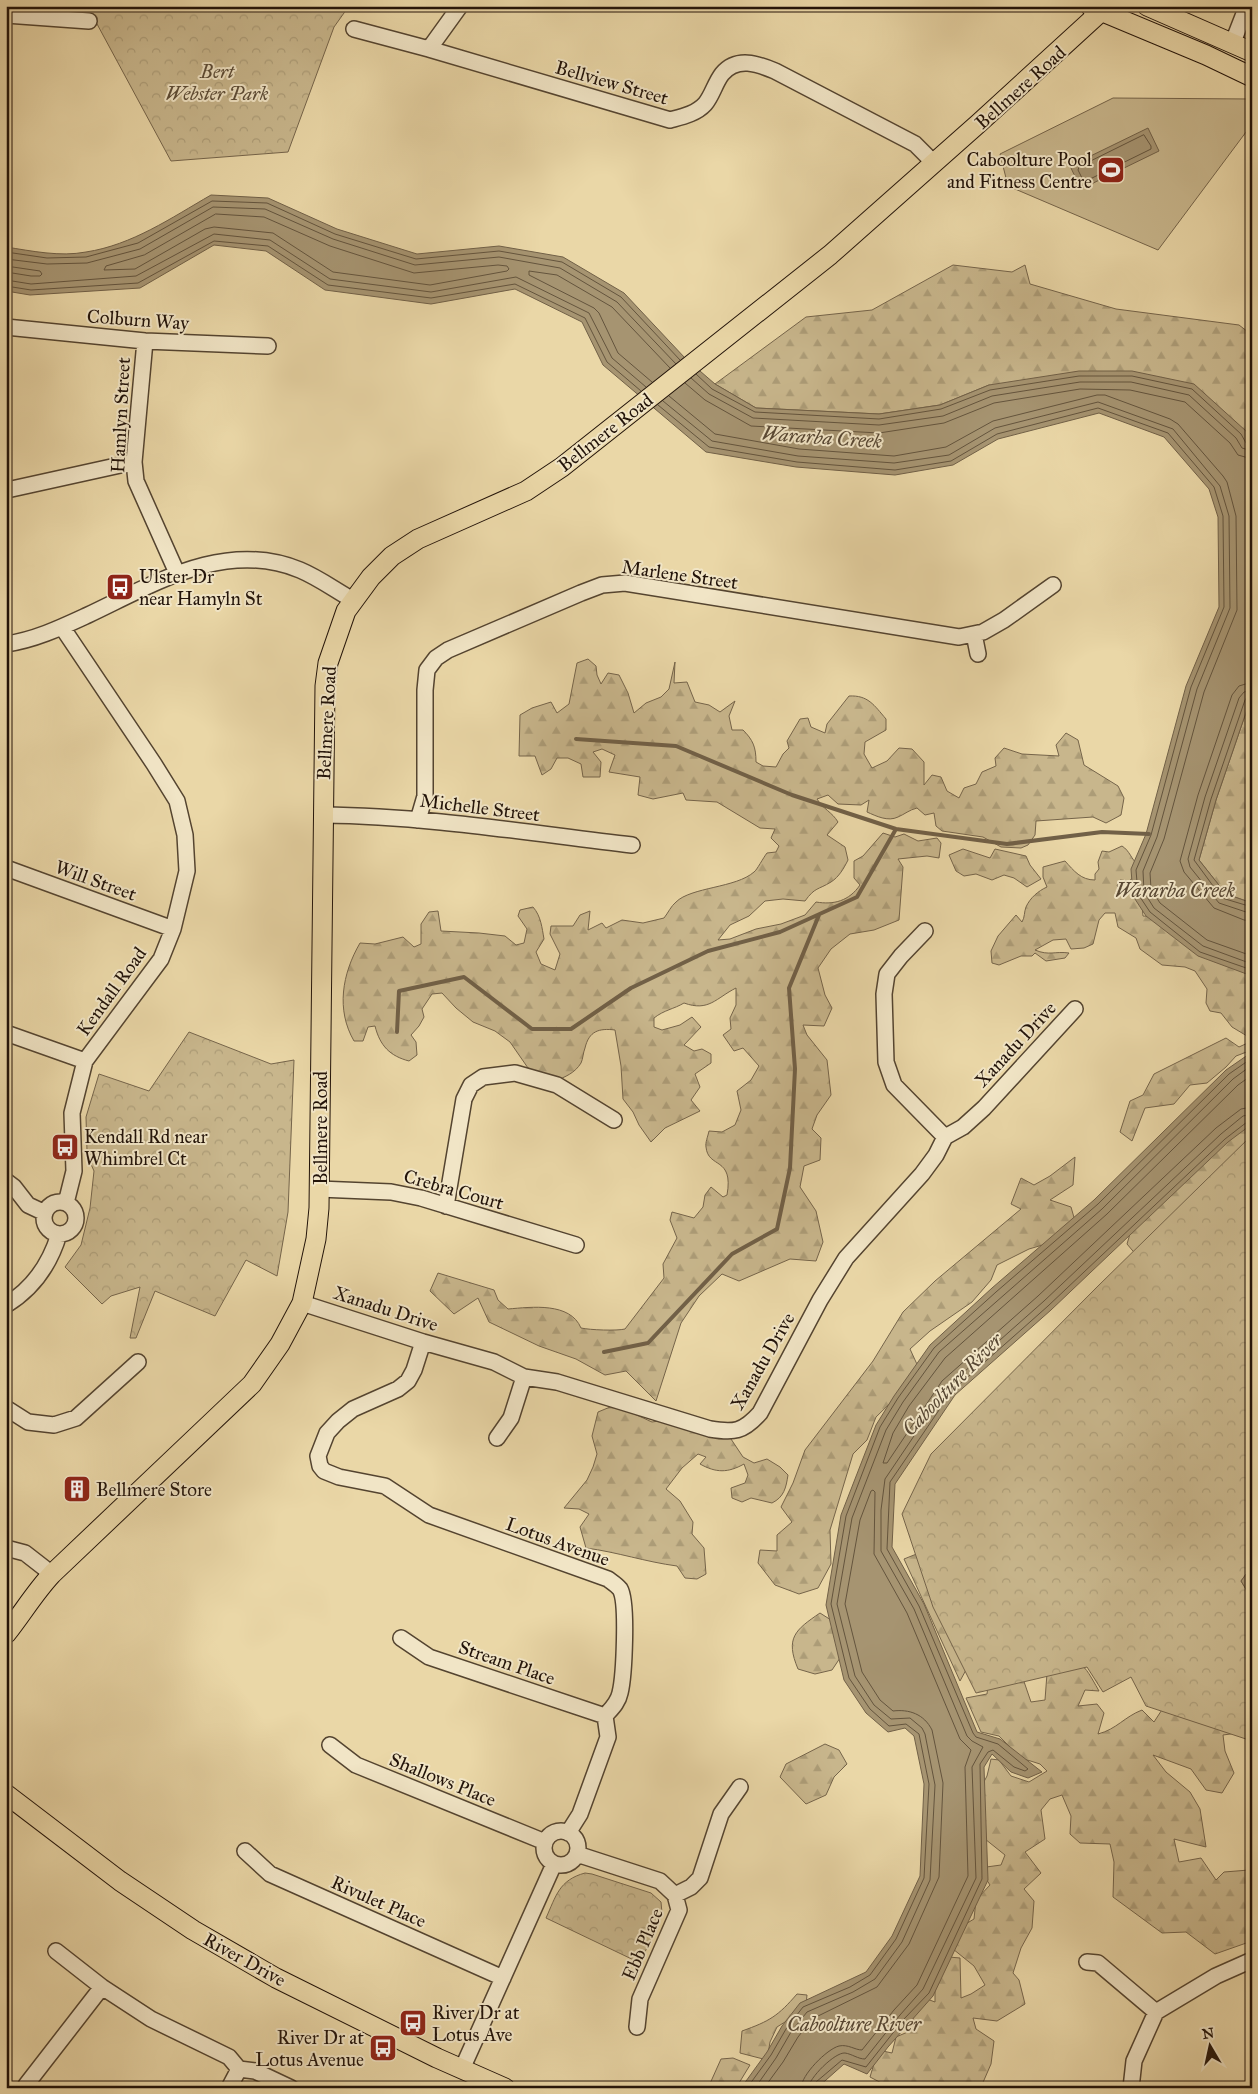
<svg xmlns="http://www.w3.org/2000/svg" width="1258" height="2094" viewBox="0 0 1258 2094" font-family="'IM FELL Great Primer',serif">
  <defs>
    <pattern id="forest-firs" width="22" height="20" patternUnits="userSpaceOnUse" patternTransform="scale(1.25)"><rect width="22" height="20" fill="#c8b68c"/><path d="M5 1l3.5 6h-7zM16 11l3.5 6h-7z" fill="#ac9c77"/></pattern>
    <pattern id="park-crowns" width="20" height="18" patternUnits="userSpaceOnUse" patternTransform="scale(1.25)"><rect width="20" height="18" fill="#c8b68c"/><path d="M2 6a3 3 0 1 1 6 0M12 15a3 3 0 1 1 6 0" fill="none" stroke="#ac9c77"/></pattern>
  </defs>
  <rect width="100%" height="100%" fill="#ead7a7"/>
  <filter id="stains"><feTurbulence type="fractalNoise" baseFrequency=".004" numOctaves="4"/><feColorMatrix values="0 0 0 0 .2 0 0 0 0 .09 0 0 0 0 .02 0 0 0 .5 -.17"/></filter>
  <radialGradient id="worn" r=".72"><stop offset=".6" stop-color="#630" stop-opacity="0"/><stop offset="1" stop-color="#630" stop-opacity=".3"/></radialGradient>
  <path fill="#c8b68c" stroke="#75644a" d="M1113,98L1252,99V124L1158,250L1008,186L1000,154Z"/>
  <path fill="url(#forest-firs)" stroke="#75644a" d="M953,265L1012,272L1025,265L1030,284L1116,309L1239,325L1252,335V444L1245,431L989,385L940,405L879,414L756,408L715,384L806,317L872,310Z
    M588,659L596,666L597,675L601,684L608,673L619,675L628,693L634,713L646,703L661,697L669,689L675,662L674,683L687,682L695,702L709,705L720,712L735,701L729,716L732,730H743C753,740 756,747 756,762L763,766L776,767L783,754L789,748L787,741L800,719L808,718L811,727L825,733L827,724L849,696C868,695 874,705 886,719V730L865,742L864,754L872,768L887,761L899,748L912,749L924,762V785L932,775L941,777L947,791L959,798L964,788L976,784L982,772L996,766L995,758L1004,748L1022,754L1059,756L1056,745L1066,733L1078,740L1084,765L1118,786L1124,798L1121,815L1106,823L1093,817L1036,821L1035,835L1028,845L1021,848L1001,847L983,837L942,831L936,826L934,813L925,815L917,808C909,810 905,814 898,817C888,822 876,816 867,812L869,800L861,805L838,804L828,795L817,799C823,809 832,812 838,822L827,835L845,847L848,860C844,868 839,877 831,882C818,890 815,887 805,901L783,899L765,901L749,916L730,925L718,940L730,939L756,929L781,924L805,915L816,902C834,905 849,901 860,885L854,878V861L863,856L883,833L895,837L904,834L918,841L937,838L941,843L939,858L927,856L898,859L903,867L899,920L874,930L850,934L831,949L818,968L825,995L832,1008L824,1026L803,1025L807,1035L827,1060L831,1095L817,1115L812,1129L821,1138L820,1160L804,1166L800,1187L816,1211L823,1242L816,1261L790,1259L739,1281L722,1274L699,1296L681,1323L656,1401L626,1371L605,1375L576,1359L539,1346L489,1322L478,1298L454,1314L430,1291L438,1273L494,1290L498,1300L508,1309C532,1307 570,1302 581,1328C590,1330 617,1331 625,1329L664,1278L663,1264L677,1238L670,1220L672,1212L694,1218L703,1207L705,1195L711,1187L723,1197L727,1195C734,1156 708,1169 706,1147C705,1143 708,1136 709,1131L722,1132L735,1125L741,1110L737,1091L751,1080L759,1066L743,1048L734,1051L723,1035L731,1029L730,1018L736,1005V988C716,998 709,1012 684,1003C674,1009 664,1010 654,1018V1027L662,1030L680,1025L692,1017L701,1027L684,1045L694,1051L702,1049L711,1054V1063L695,1074L700,1087L691,1100L700,1111L665,1128L651,1142L639,1125L633,1112L623,1099L621,1066L615,1030C599,1028 589,1031 585,1048C583,1053 583,1059 581,1063C575,1073 565,1077 555,1081L528,1068L510,1042L495,1031L473,1022L456,1008L442,993L432,994L422,1009L424,1017L419,1026L411,1035L416,1042L417,1055L409,1061C390,1056 380,1046 375,1026L368,1027L363,1041H354C336,1010 342,974 360,943L375,944L403,937L414,947L421,944V924L429,912L438,911L441,931L479,933L505,936L516,945L524,943L527,929L518,916L520,910L533,907C541,916 542,928 544,939L536,952L541,964L555,970L560,954L550,934L551,926H573L580,915L590,911L588,930L602,923L606,928L622,920L643,923L664,918C668,913 671,906 676,902C691,887 736,888 754,872C757,870 763,858 767,853L776,852L779,846L771,838L775,829L760,828L717,802L686,800L683,793L653,799L638,795L640,777L609,772L615,755L602,749L593,752L601,762L600,777H583L581,764L568,758H557L551,769L542,775L535,756H519L520,715L532,708L551,702L557,713L569,704L577,663Z
    M1252,695V903L1226,894L1199,860L1216,800Z
    M1122,846C1130,851 1131,859 1138,865L1135,876L1129,881L1120,880L1117,886L1122,891L1137,892L1142,905L1143,916L1158,917L1252,968V1039L1232,1027L1221,1013L1210,1011L1206,1003L1207,989L1195,971L1185,967L1162,965L1140,949L1136,938L1118,927L1115,913H1105L1099,920L1093,944L1084,948L1071,949L1066,939L1053,940L1035,950C1049,956 1055,951 1069,953L1065,958L1046,961L1035,953L1032,956H1021L999,965L992,963L991,951L998,936L1016,915L1022,922C1025,917 1024,912 1026,907C1030,898 1038,891 1047,887L1043,877V867L1065,861C1074,871 1081,880 1095,880V874L1099,869L1098,862L1102,851L1109,852Z
    M963,849L990,858L995,849L1026,856L1030,865L1041,879L1027,887L1014,878L1004,875L992,880L976,874L964,876L956,871L949,855Z
    M1226,1038L1239,1047L1252,1041V1050L1236,1056L1226,1067L1207,1083L1190,1085L1174,1104L1145,1108L1132,1141L1120,1132L1130,1101L1143,1095L1154,1074Z
    M1252,1117V1194L1143,1263L1127,1244L1132,1227Z
    M1075,1157L1073,1185L1050,1200L1071,1207L1075,1221L1056,1241L1029,1249L997,1265L991,1280L972,1302L930,1331L910,1349L921,1373L876,1417L867,1440L853,1454L830,1530L831,1564L818,1588L799,1594L775,1585L758,1563L760,1550L777,1551V1535L792,1522L781,1507L793,1483L805,1450L873,1361L903,1312L935,1281L1021,1209L1011,1204L1021,1178L1034,1185L1050,1176Z
    M615,1405L652,1422L672,1419L729,1436L743,1457L754,1463L767,1459L780,1467L788,1475C786,1488 784,1497 772,1503L751,1498L742,1502L732,1498L731,1488L745,1483L748,1475L744,1464C728,1473 716,1473 700,1464L706,1457L698,1454L682,1468L666,1489L680,1501L693,1522L692,1534L704,1548L706,1574L697,1579L685,1578L677,1566C646,1562 617,1552 586,1548L580,1527L589,1514L579,1509L564,1508L587,1480L593,1467L597,1454L592,1436L598,1412Z
    M929,1549L973,1657L960,1681L904,1559Z
    M820,1613L831,1620L844,1652L832,1670L815,1674L798,1669C785,1638 795,1630 820,1613Z
    M1048,1660C1083,1660 1082,1661 1099,1691L1085,1690L1078,1706L1097,1704L1104,1713L1098,1734C1117,1729 1124,1717 1142,1710L1154,1722L1167,1702L1245,1732L1223,1735L1225,1751L1234,1773L1222,1793L1206,1790L1191,1769L1153,1755L1166,1772L1190,1792L1200,1809L1206,1847L1174,1839L1179,1862L1201,1858L1216,1880L1224,1872L1249,1870L1252,1872V1941L1215,1954L1186,1932L1162,1933L1113,1897L1114,1862L1110,1844L1080,1843L1070,1834L1071,1816L1062,1795L1050,1799L1041,1810L1045,1839L1025,1852L1041,1873L1024,1889L1034,1901L1032,1928L1021,1948L1013,1973L1019,1980L1025,2004L997,2021L973,2018L976,2029L994,2041L991,2064L981,2087L891,2088L870,2077L878,2050L892,2053L896,2037L917,2028L913,2019L919,1996L935,2002V1987L949,1957L960,1958L961,1998L971,1994L985,1985L974,1966L953,1949L959,1928L974,1919L976,1900L990,1885L979,1868L1001,1865L1005,1855L980,1835L977,1795L987,1776L991,1759L999,1760L1011,1776L1029,1782L1047,1771L1040,1764L1021,1758L999,1736L981,1732L966,1698L987,1694L989,1677L1019,1667L1031,1702L1045,1700Z
    M825,1744L839,1750L847,1764L834,1777L826,1795L806,1804L780,1777L786,1764Z
    M797,1994L807,1995L806,2005L796,2015L777,2027L770,2042L767,2060L740,2053L742,2031C770,2021 778,2016 797,1994Z
    M733,2058L750,2065L736,2088H708L721,2059Z"/>
  <path fill="url(#park-crowns)" stroke="#75644a" d="M89,6H349L334,27L288,152L171,161L90,11Z
    M189,1032L271,1064L294,1060L288,1212L277,1276L246,1260L215,1316L155,1291L136,1338H130L140,1287L111,1296L102,1304L65,1267L81,1245L90,1208L94,1171L90,1162V1151H87L86,1117L99,1074L149,1091Z
    M1252,1135V1566L1241,1581L1249,1594H1252V1737L1249,1740L1146,1706L1131,1677L1103,1692L1087,1667L976,1693L933,1607L902,1514L931,1454L1098,1286Z
    M585,1873L592,1874L651,1893L661,1902L662,1913L660,1919L640,1963L546,1918C556,1896 559,1880 585,1873Z"/>
  <path fill="#a69471" stroke="#716047" d="M1148,128L1159,151L1081,189L1070,166Z
    M211,195L268,198L337,229L417,254L499,246L563,257L624,293L685,358L715,384L756,408L879,414L940,405L989,385L1079,371H1132L1194,384L1246,431L1252,444V695L1216,800L1199,860L1226,894L1252,903V976L1198,956L1146,916L1133,896L1131,869L1146,834L1186,686L1219,607L1218,517L1209,489L1164,437L1099,413L998,439L953,465L895,475L796,467L706,452L603,365L582,322L515,289L431,304L325,290L266,251L214,245L140,288L30,295L6,291V247C32,251 60,257 86,252C132,245 171,218 211,195Z
    M1252,1052V1124L1228,1142L1051,1310L955,1395L895,1484L892,1547L924,1604L977,1732L1000,1739L1042,1772L1028,1778L1011,1772L992,1754L984,1767L988,1880L933,1996L888,2047L867,2074L844,2064L817,2088H741L767,2052L782,2026L800,2003L866,1972L892,1936L920,1876L924,1784L914,1736L905,1728L888,1732L866,1713L844,1680L826,1605L841,1515L876,1425L894,1396L930,1345L992,1288L1094,1200L1226,1070Z
    M1252,1566V1594H1249L1241,1581Z"/>
  <g fill="none" stroke-linecap="round" stroke-linejoin="round">
    <path stroke="#64543d" stroke-width="1" d="M1144,135L1151,146V149L1086,181L1083,180L1078,170L1079,167Z
      M216,214L264,217L330,246L414,273L498,265L507,266L509,269L507,271L430,285L333,272L273,233L214,227L205,229L135,269L104,270L106,266L144,255Z
      M6,252L47,258L86,257L138,243L212,201L267,203L335,234L416,259L499,251L562,262L621,297L680,360
      M6,259L47,264L87,263L140,249L213,207L265,209L333,239L415,265L499,257L560,268L617,302L676,364
      M6,266L40,271L42,274L40,276H31L6,272
      M6,280L31,284L136,276L214,234L270,240L330,279L431,292L516,277L589,313L612,358L646,387
      M6,286L31,290L138,283L214,241L268,246L328,285L431,298L515,284L585,318L607,362L641,391
      M696,374L712,389L755,412L879,419L941,409L990,390L1079,376H1132L1192,389L1241,434L1246,443L1252,445
      M691,378L709,394L753,418L879,425L943,416L992,396L1080,382H1131L1189,395L1236,438L1242,448L1252,451
      M652,382L618,353L599,313L594,308L529,275V271L557,275L612,307L670,368
      M685,383L705,400L751,426L879,433L944,423L994,403L1080,389L1130,390L1185,402L1230,443L1238,455L1252,459
      M669,396L715,434L799,449L894,456L946,447L993,421L1097,395H1105L1170,419L1178,424L1223,476L1227,482L1236,516L1237,610L1204,692L1164,839L1150,873L1151,889L1160,903L1207,940L1252,956
      M663,401L712,441L798,456L894,463L949,455L995,428L1098,402L1173,429L1220,486L1229,516L1230,608L1197,689L1157,837L1143,871L1144,892L1154,908L1203,946L1252,964
      M658,405L709,447L797,462L895,470L951,461L997,434L1098,408L1168,433L1214,487L1223,516L1224,607L1191,687L1151,835L1136,870L1138,894L1150,912L1200,952L1252,970
      M1252,682L1239,686L1232,695L1198,795L1180,861L1184,872L1214,908L1244,920L1252,921
      M1252,690L1244,692L1239,698L1205,797L1188,859L1190,867L1219,903L1252,914
      M1252,696L1247,697L1245,700L1211,799L1194,860L1222,898L1252,907
      M1252,1075L1238,1085L1107,1214L945,1358L909,1406L893,1433L883,1463H887L942,1381L1038,1296L1216,1128L1241,1109L1252,1107
      M747,2088L771,2055L786,2029L803,2007L850,1987L870,1975L896,1939L924,1878L929,1784L919,1734L906,1724L889,1726L870,1709L849,1678L831,1604L846,1516L880,1427L898,1398L934,1348L996,1292L1098,1204L1229,1074L1252,1058
      M755,2088L776,2058L791,2032L807,2012L853,1992L875,1979L902,1942L930,1880L935,1785L925,1734L922,1728L910,1718L891,1719L874,1705L855,1676L837,1604L852,1518L886,1430L903,1402L939,1352L1102,1209L1233,1079L1252,1065
      M764,2088L783,2062L798,2037L812,2019L877,1987L909,1944L939,1877L943,1783L932,1730C924,1714 909,1709 893,1711L880,1700L862,1672L845,1604L860,1520L871,1491L873,1490L875,1492L874,1554L907,1613L960,1739L971,1750L965,1767L968,1876L917,1985L894,2010L862,2050C855,2050 848,2044 839,2046C827,2049 801,2075 801,2088
      M808,2088C809,2078 835,2052 845,2053C852,2054 858,2059 865,2059L900,2015L923,1989L976,1878L972,1767L983,1747L972,1741L967,1736L914,1609L881,1551V1510L885,1479L947,1387L1044,1301L1221,1134L1243,1116L1252,1114
      M814,2088L816,2082L842,2060L866,2067L904,2019L929,1993L982,1879L980,1764L988,1752L993,1750L1014,1767L1025,1771L1028,1769L998,1744L976,1737L973,1733L919,1606L887,1549L890,1482L952,1391L1048,1306L1225,1139L1247,1122L1252,1121"/>
    <path stroke="#716047" stroke-width="4" d="M576,739L676,746L792,795L896,829L1007,844L1102,832L1149,834
      M397,1032L399,991L464,977L532,1029H571L631,988L708,951L780,932L857,897L896,829
      M604,1352L648,1343L732,1254L777,1229L790,1168L795,1069L789,988L819,915"/>
    <g stroke="#544430" stroke-width="18">
      <path id="minor" d="M6,15L89,21
        M354,29L429,49L670,120C681,117 696,114 705,104C712,96 715,83 722,74C737,56 758,64 775,71L915,144L934,163
        M1233,42L1247,6
        M429,49L460,6
        M6,327L145,341L268,346
        M145,341L134,462L136,481L177,573
        M7,490L134,462
        M62,627L154,764L177,801L185,835L187,871L173,929L161,959L85,1061L72,1113L74,1171L66,1203
        M974,634L978,654
        M6,644C35,640 62,627 88,615C154,584 225,539 300,570C319,578 335,590 353,600
        M323,815C426,816 529,833 632,845
        M418,820L425,796V690L427,670L436,658L448,650L581,593L602,585L625,583L959,637L983,632L1004,620L1053,585
        M6,868L173,929
        M925,931L901,956L887,974L884,994L886,1062L894,1085L945,1137
        M6,1033L85,1061
        M6,1181L14,1187L28,1205L45,1213
        M319,1189L391,1192L421,1198L576,1245
        M44 1218a16 16 0 1 1 32 0a16 16 0 1 1-32 0Z
        M446,1206L464,1099L471,1085L483,1077L515,1073L557,1085L614,1120
        M302,1303L423,1342L494,1362L524,1377L557,1382L710,1429C734,1433 743,1432 760,1413L820,1300L846,1258L922,1174L936,1155L945,1137L963,1127L984,1108L1075,1009
        M6,1305C34,1288 50,1264 59,1234
        M423,1342L414,1370L408,1381L398,1389L353,1409L338,1421L327,1433L318,1456L320,1466L324,1471L339,1477L385,1486L429,1515L608,1579C612,1582 617,1585 620,1589C628,1602 624,1677 620,1693C618,1703 611,1709 605,1716L608,1737L580,1814L568,1833
        M6,1408L28,1422L54,1425L76,1418L138,1362
        M497,1438L511,1418L524,1377
        M6,1548L25,1553L52,1574
        M401,1638L429,1657L605,1716
        M330,1745L356,1765L545,1842
        M544 1848a17 17 0 1 1 34 0a17 17 0 1 1-34 0Z
        M245,1851L270,1874L503,1978
        M576,1856H583L660,1881L675,1895L679,1910L640,1999L637,2027
        M675,1895L691,1887L700,1878L721,1814L740,1787
        M56,1951L102,1987L151,2019L229,2057L239,2069L255,2071L291,2088
        M1087,1962L1098,1963L1156,2012
        M462,2069L554,1864
        M26,2088V2085L102,1987
        M229,2088L239,2069
        M1131,2088L1134,2061L1156,2012L1216,1976L1252,1960"/>
    </g>
    <g stroke="#221309" stroke-width="21">
      <path id="major" d="M1147,6L1252,52
        M1091,7L1206,55L1252,77
        M6,1634C22,1614 35,1592 52,1574L252,1384L280,1344L302,1303L316,1239L319,1208L325,686L328,663L346,611L371,577L392,556L418,539L526,491L562,467L830,255L979,123L1107,6
        M6,1794L120,1881L193,1930L276,1978L437,2058L505,2088"/>
    </g>
    <use href="#minor" stroke="#f1e5c6" stroke-width="15"/>
    <use href="#major" stroke="#ead7a7" stroke-width="19"/>
  </g>
  <defs>
    <g id="stadium-square" transform="scale(1.4375)"><rect x="-9" y="-9" width="18" height="18" rx="4" fill="#8f2418" stroke="#f1e5c6"/><path d="M0-5a6.5 5 0 1 0 0 10a6.5 5 0 1 0 0-10ZM-3.5-1.8h7v3.6h-7Z" fill="#fff"/></g>
    <g id="bus-square" transform="scale(1.4375)"><rect x="-9" y="-9" width="18" height="18" rx="4" fill="#8f2418" stroke="#f1e5c6"/><path d="M-5-6H5V4H4V6H2V4H-2V6H-4V4H-5ZM-3.5-4V0h7V-4ZM-3.5 1.2v1.5H-2V1.2ZM2 1.2v1.5H3.5V1.2Z" fill="#fff"/></g>
    <g id="building-square" transform="scale(1.4375)"><rect x="-9" y="-9" width="18" height="18" rx="4" fill="#8f2418" stroke="#f1e5c6"/><path d="M-4-6H4V6H1V3H-1V6H-4ZM-2.5-4.3h1.7v1.8h-1.7ZM.8-4.3h1.7v1.8H.8ZM-2.5-1h1.7V.8h-1.7ZM.8-1h1.7V.8H.8Z" fill="#fff"/></g>
  </defs>
  <g fill-rule="evenodd">
    <use href="#stadium-square" x="1111" y="170"/>
    <use href="#bus-square" x="120" y="587"/>
    <use href="#bus-square" x="65" y="1147"/>
    <use href="#building-square" x="77" y="1489"/>
    <use href="#bus-square" x="413" y="2023"/>
    <use href="#bus-square" x="383" y="2048"/>
  </g>
  <g text-anchor="middle" stroke-width="4" stroke-linejoin="round" paint-order="stroke">
    <g font-size="19" font-style="italic" fill="#5c4c37" stroke="#f1e5c6">
      <text x="217" y="78">Bert<tspan x="217" dy="22">Webster Park</tspan></text>
    </g>
    <g font-size="19" fill="#221309" stroke="#f1e5c6">
      <text transform="translate(612 82) rotate(16)" y="7">Bellview Street</text>
      <text transform="translate(1020 87) rotate(-42)" y="7">Bellmere Road</text>
      <text transform="translate(138 319) rotate(4)" y="7">Colburn Way</text>
      <text transform="translate(120 415) rotate(-87)" y="7">Hamlyn Street</text>
      <text transform="translate(605 432) rotate(-38)" y="7">Bellmere Road</text>
      <text transform="translate(680 574) rotate(8)" y="7">Marlene Street</text>
      <text transform="translate(326 723) rotate(-87)" y="7">Bellmere Road</text>
      <text transform="translate(480 807) rotate(7)" y="7">Michelle Street</text>
      <text transform="translate(96 880) rotate(20)" y="7">Will Street</text>
      <text transform="translate(111 991) rotate(-54)" y="7">Kendall Road</text>
      <text transform="translate(1015 1044) rotate(-47)" y="7">Xanadu Drive</text>
      <text transform="translate(320 1128) rotate(-90)" y="7">Bellmere Road</text>
      <text transform="translate(454 1189) rotate(16)" y="7">Crebra Court</text>
      <text transform="translate(386 1308) rotate(18)" y="7">Xanadu Drive</text>
      <text transform="translate(762 1361) rotate(-60)" y="7">Xanadu Drive</text>
      <text transform="translate(558 1541) rotate(20)" y="7">Lotus Avenue</text>
      <text transform="translate(507 1662) rotate(19)" y="7">Stream Place</text>
      <text transform="translate(443 1779) rotate(22)" y="7">Shallows Place</text>
      <text transform="translate(379 1901) rotate(24)" y="7">Rivulet Place</text>
      <text transform="translate(642 1944) rotate(-67)" y="7">Ebb Place</text>
      <text transform="translate(245 1959) rotate(29)" y="7">River Drive</text>
    </g>
    <g font-size="19" fill="#221309" stroke="#f1e5c6" text-anchor="start">
      <text x="1092" y="166" text-anchor="end">Caboolture Pool<tspan x="1092" dy="22">and Fitness Centre</tspan></text>
      <text x="139" y="583">Ulster Dr<tspan x="139" dy="22">near Hamyln St</tspan></text>
      <text x="84" y="1143">Kendall Rd near<tspan x="84" dy="22">Whimbrel Ct</tspan></text>
      <text x="96" y="1496">Bellmere Store</text>
      <text x="432" y="2019">River Dr at<tspan x="432" dy="22">Lotus Ave</tspan></text>
      <text x="364" y="2044" text-anchor="end">River Dr at<tspan x="364" dy="22">Lotus Avenue</tspan></text>
    </g>
    <g font-size="20" font-style="italic" fill="#574733" stroke="#f1e5c6">
      <text transform="translate(822 437) rotate(4)" y="7">Wararba Creek</text>
      <text x="1175" y="897">Wararba Creek</text>
      <text transform="translate(952 1384) rotate(-46)" y="7">Caboolture River</text>
      <text x="854" y="2031">Caboolture River</text>
    </g>
  </g>
  <rect width="1258" height="2094" fill="none" stroke="#ead7a7" stroke-width="25"/>
  <rect x="8" y="8" width="1243" height="2079" fill="none" stroke="#221309" stroke-width="2.5"/>
  <rect x="12" y="12" width="1233" height="2069" fill="none" stroke="#221309"/>
  <g transform="translate(1210 2046) rotate(351)" stroke="#f1e5c6" stroke-width="4" paint-order="stroke">
  <path d="M0-4L9 19L0 12L-9 19Z" fill="#221309"/>
  <text y="-8" font-size="14" font-weight="bold" text-anchor="middle" fill="#221309">N</text>
  </g>
  <rect width="100%" height="100%" filter="url(#stains)"/>
  <rect width="100%" height="100%" fill="url(#worn)"/>
</svg>
